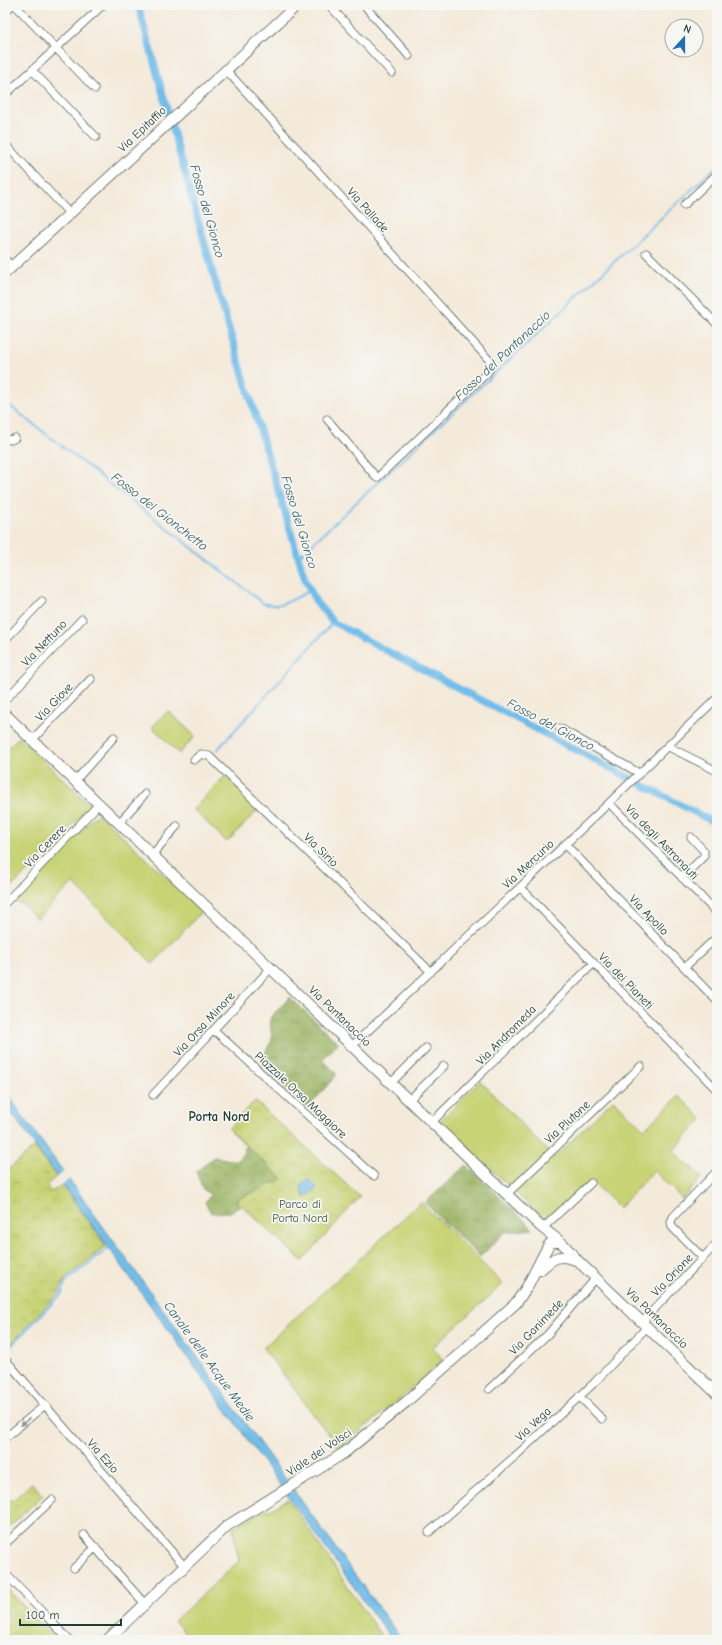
<svg xmlns="http://www.w3.org/2000/svg" width="722" height="1645" viewBox="0 0 722 1645" font-family="'Comic Neue',sans-serif">
  <defs>
    <pattern id="forest-crowns" width="20" height="18" patternUnits="userSpaceOnUse"><rect width="20" height="18" fill="#9db566"/><path d="M2 6a3 3 0 1 1 6 0M12 15a3 3 0 1 1 6 0" fill="none" stroke="#7f9455"/></pattern>
    <pattern id="park-crowns" width="20" height="18" patternUnits="userSpaceOnUse"><rect width="20" height="18" fill="#c7d374"/><path d="M2 6a3 3 0 1 1 6 0M12 15a3 3 0 1 1 6 0" fill="none" stroke="#aab665"/></pattern>
  </defs>
  <rect width="100%" height="100%" fill="#f6f6f2"/>
  <filter id="ink" filterUnits="userSpaceOnUse"><feTurbulence type="fractalNoise" baseFrequency=".025" numOctaves="2"/><feDisplacementMap in="SourceGraphic" scale="8" xChannelSelector="R" yChannelSelector="G"/><feConvolveMatrix kernelMatrix="1 2 1 2 8 2 1 2 1" color-interpolation-filters="sRGB"/></filter>
  <filter id="wash" filterUnits="userSpaceOnUse"><feTurbulence type="fractalNoise" baseFrequency=".012" numOctaves="4" result="noise"/><feDisplacementMap in="SourceGraphic" scale="16" xChannelSelector="R" yChannelSelector="G"/><feGaussianBlur stdDeviation="0.9" result="paint"/><feColorMatrix in="noise" values="0 0 0 0 0 0 0 0 0 0 0 0 0 0 0 0 0 1.4 0 .05"/><feComposite in="paint" operator="in"/></filter>
  <g filter="url(#wash)">
    <rect width="100%" height="100%" fill="#f4eada"/>
    <path fill="#c7d374" stroke="#738854" d="M168,711L195,736L179,754L152,727Z
      M19,737L91,806L5,894V750Z
      M225,776L260,808L227,842L193,809Z
      M98,813L202,911L153,964L73,883L37,919L23,904L15,902Z
      M480,1081L554,1158L613,1100L644,1129L679,1096L702,1119L673,1151L702,1177L682,1199L654,1171L619,1208L591,1181L547,1222L440,1121Z
      M421,1202L503,1284L433,1347L443,1360L401,1398L339,1448L263,1348Z
      M288,1499L384,1640H192L174,1621L239,1561L233,1528L267,1508L269,1511Z"/>
    <path fill="url(#forest-crowns)" stroke="#5e794d" d="M290,997L338,1043L322,1060L337,1074L308,1108L282,1084L281,1075L264,1055L272,1040L270,1018Z
      M246,1145L283,1179L236,1200L241,1206L230,1212L211,1213L205,1202L211,1195L203,1189L196,1172L214,1157L237,1161L243,1154Z
      M466,1165L533,1229L505,1232L480,1257L425,1203Z"/>
    <path fill="url(#park-crowns)" stroke="#738854" d="M255,1101L360,1197L302,1261L236,1200L283,1179L228,1129Z
      M35,1147L56,1177L46,1185L51,1192L62,1185L106,1246L65,1279L59,1292L10,1345L8,1343L5,1345V1172Z
      M32,1483L43,1495L5,1531V1500L7,1498L12,1501Z
      M7,1589L54,1637L51,1640H12L5,1633V1590Z"/>
    <path fill="#71beeb" stroke="#487e90" d="M5,1091L402,1640H392L5,1104Z
      M309,1180L317,1188L305,1198L301,1186L303,1182Z"/>
    <path fill="#f4eada" d="M65,1170L71,1178L61,1185L56,1178Z"/>
    <g fill="none" stroke-linecap="round" stroke-linejoin="round">
      <path stroke="#71beeb" stroke-width="2" d="M5,402L263,603C280,610 295,598 311,590
        M298,557L717,166
        M217,750L333,622
        M12,1345L62,1293L66,1281L110,1247"/>
      <path stroke="#71beeb" stroke-width="7" d="M138,5L221,302L305,579L316,602L333,622L353,633L717,824"/>
    </g>
  </g>
  <g filter="url(#ink)">
    <g fill="none" stroke-linecap="round" stroke-linejoin="round">
      <g stroke="#6a7a6e" stroke-width="9">
        <path id="street" d="M15,5L95,89
          M329,5L392,73
          M364,5L409,56
          M5,12L12,5
          M32,70L96,137
          M226,70L490,361V368L487,373L377,478L327,419
          M5,95L103,5
          M5,144L70,214
          M684,205L717,174
          M646,253L717,324
          M5,259L12,267
          M5,439L11,440L15,438
          M5,640L42,601
          M5,700L82,619
          M559,728L639,773
          M32,740L91,679
          M667,746L717,771
          M194,760L201,754L209,756L431,972
          M75,781L114,737
          M609,803L717,913
          M119,823L145,794
          M565,844L717,1001
          M152,855L177,826
          M682,878L704,856V851L691,837
          M520,887L717,1090
          M5,901L6,902L99,804
          M685,967L717,937
          M214,1030L374,1176
          M352,1046L609,803L717,698
          M391,1083L426,1048
          M153,1095L271,968
          M409,1100L444,1066
          M432,1122L594,963
          M507,1194L641,1066
          M543,1228L591,1183
          M703,1258L672,1227L671,1222L673,1217L717,1171
          M642,1322L717,1243
          M5,1359L185,1567
          M489,1389L548,1334L596,1278
          M579,1396L602,1419
          M5,1438L45,1405
          M429,1532L521,1451L594,1383L647,1327
          M84,1535L145,1604
          M5,1544L52,1500
          M74,1568L96,1547
          M5,1573L69,1640"/>
      </g>
      <g stroke="#6a7a6e" stroke-width="12">
        <path id="secondary" d="M5,273L297,5
          M5,714L540,1226L563,1244L578,1261L717,1394
          M540,1270C554,1257 559,1253 578,1261
          M107,1640L227,1526L344,1453L406,1402L516,1303L527,1287L548,1246L552,1242H559"/>
      </g>
      <use href="#street" stroke="#fff" stroke-width="7"/>
      <use href="#secondary" stroke="#fff" stroke-width="10"/>
    </g>
    <defs><path id="oneway-solid" d="M-6-.8H1V-3.2L6.5 0L1 3.2V.8H-6Z"/></defs>
    <use fill="#8f9e9a" href="#oneway-solid" transform="translate(25 1422) rotate(140)"/>
  </g>
  <g text-anchor="middle" stroke-width="3.5" stroke-linejoin="round" paint-order="stroke">
    <g font-size="12" fill="#1f3d34" stroke="#f6f6f2">
      <text transform="translate(142 129) rotate(-43)" y="4">Via Epitaffio</text>
      <text transform="translate(368 210) rotate(48)" y="4">Via Pallade</text>
      <text transform="translate(44 643) rotate(-46)" y="4">Via Nettuno</text>
      <text transform="translate(54 702) rotate(-46)" y="4">Via Giove</text>
      <text transform="translate(662 842) rotate(46)" y="4">Via degli Astronauti</text>
      <text transform="translate(45 846) rotate(-46)" y="4">Via Cerere</text>
      <text transform="translate(321 850) rotate(44)" y="4">Via Sirio</text>
      <text transform="translate(528 864) rotate(-43)" y="4">Via Mercurio</text>
      <text transform="translate(649 915) rotate(46)" y="4">Via Apollo</text>
      <text transform="translate(626 981) rotate(46)" y="4">Via dei Pianeti</text>
      <text transform="translate(340 1016) rotate(44)" y="4">Via Pantanaccio</text>
      <text transform="translate(204 1024) rotate(-47)" y="4">Via Orsa Minore</text>
      <text transform="translate(506 1035) rotate(-45)" y="4">Via Andromeda</text>
      <text transform="translate(301 1095) rotate(43)" y="4">Piazzale Orsa Maggiore</text>
      <text transform="translate(567 1122) rotate(-43)" y="4">Via Plutone</text>
      <text transform="translate(672 1275) rotate(-46)" y="4">Via Orione</text>
      <text transform="translate(657 1318) rotate(44)" y="4">Via Pantanaccio</text>
      <text transform="translate(536 1327) rotate(-46)" y="4">Via Ganimede</text>
      <text transform="translate(533 1424) rotate(-43)" y="4">Via Vega</text>
      <text transform="translate(319 1452) rotate(-34)" y="4">Viale dei Volsci</text>
      <text transform="translate(103 1456) rotate(49)" y="4">Via Ezio</text>
    </g>
    <g font-size="12" fill="#415b41" stroke="#f6f6f2">
      <text x="300" y="1208">Parco di<tspan x="300" dy="14">Porta Nord</tspan></text>
    </g>
    <g font-size="13" font-style="italic" fill="#345d62" stroke="#f6f6f2">
      <text transform="translate(208 211) rotate(74)" y="5">Fosso del Gionco</text>
      <text transform="translate(502 355) rotate(-43)" y="5">Fosso del Pantanaccio</text>
      <text transform="translate(160 511) rotate(38)" y="5">Fosso del Gionchetto</text>
      <text transform="translate(300 522) rotate(73)" y="5">Fosso del Gionco</text>
      <text transform="translate(551 724) rotate(28)" y="5">Fosso del Gionco</text>
      <text transform="translate(210 1361) rotate(54)" y="5">Canale delle Acque Medie</text>
    </g>
    <g font-size="13" font-weight="bold" fill="#1f3d34" stroke="#f6f6f2">
      <text x="219" y="1121">Porta Nord</text>
    </g>
  </g>
  <rect width="722" height="1645" fill="none" stroke="#f6f6f2" stroke-width="20"/>
  <g transform="translate(684 38) rotate(21)"><circle r="19" fill="#f6f6f2" stroke="#a0aca6"/>
  <path d="M0-3L7 15L0 10L-7 15Z" fill="#1f6fb2"/>
  <text y="-6" font-size="11" font-weight="bold" text-anchor="middle" fill="#1f3d34">N</text>
  </g>
  <path d="M20 1619v6h101v-6" fill="none" stroke="#1f3d34" stroke-width="2"/>
  <text x="26" y="1619" font-size="12" fill="#1f3d34" stroke="#f6f6f2" stroke-width="3" paint-order="stroke">100 m</text>
</svg>
